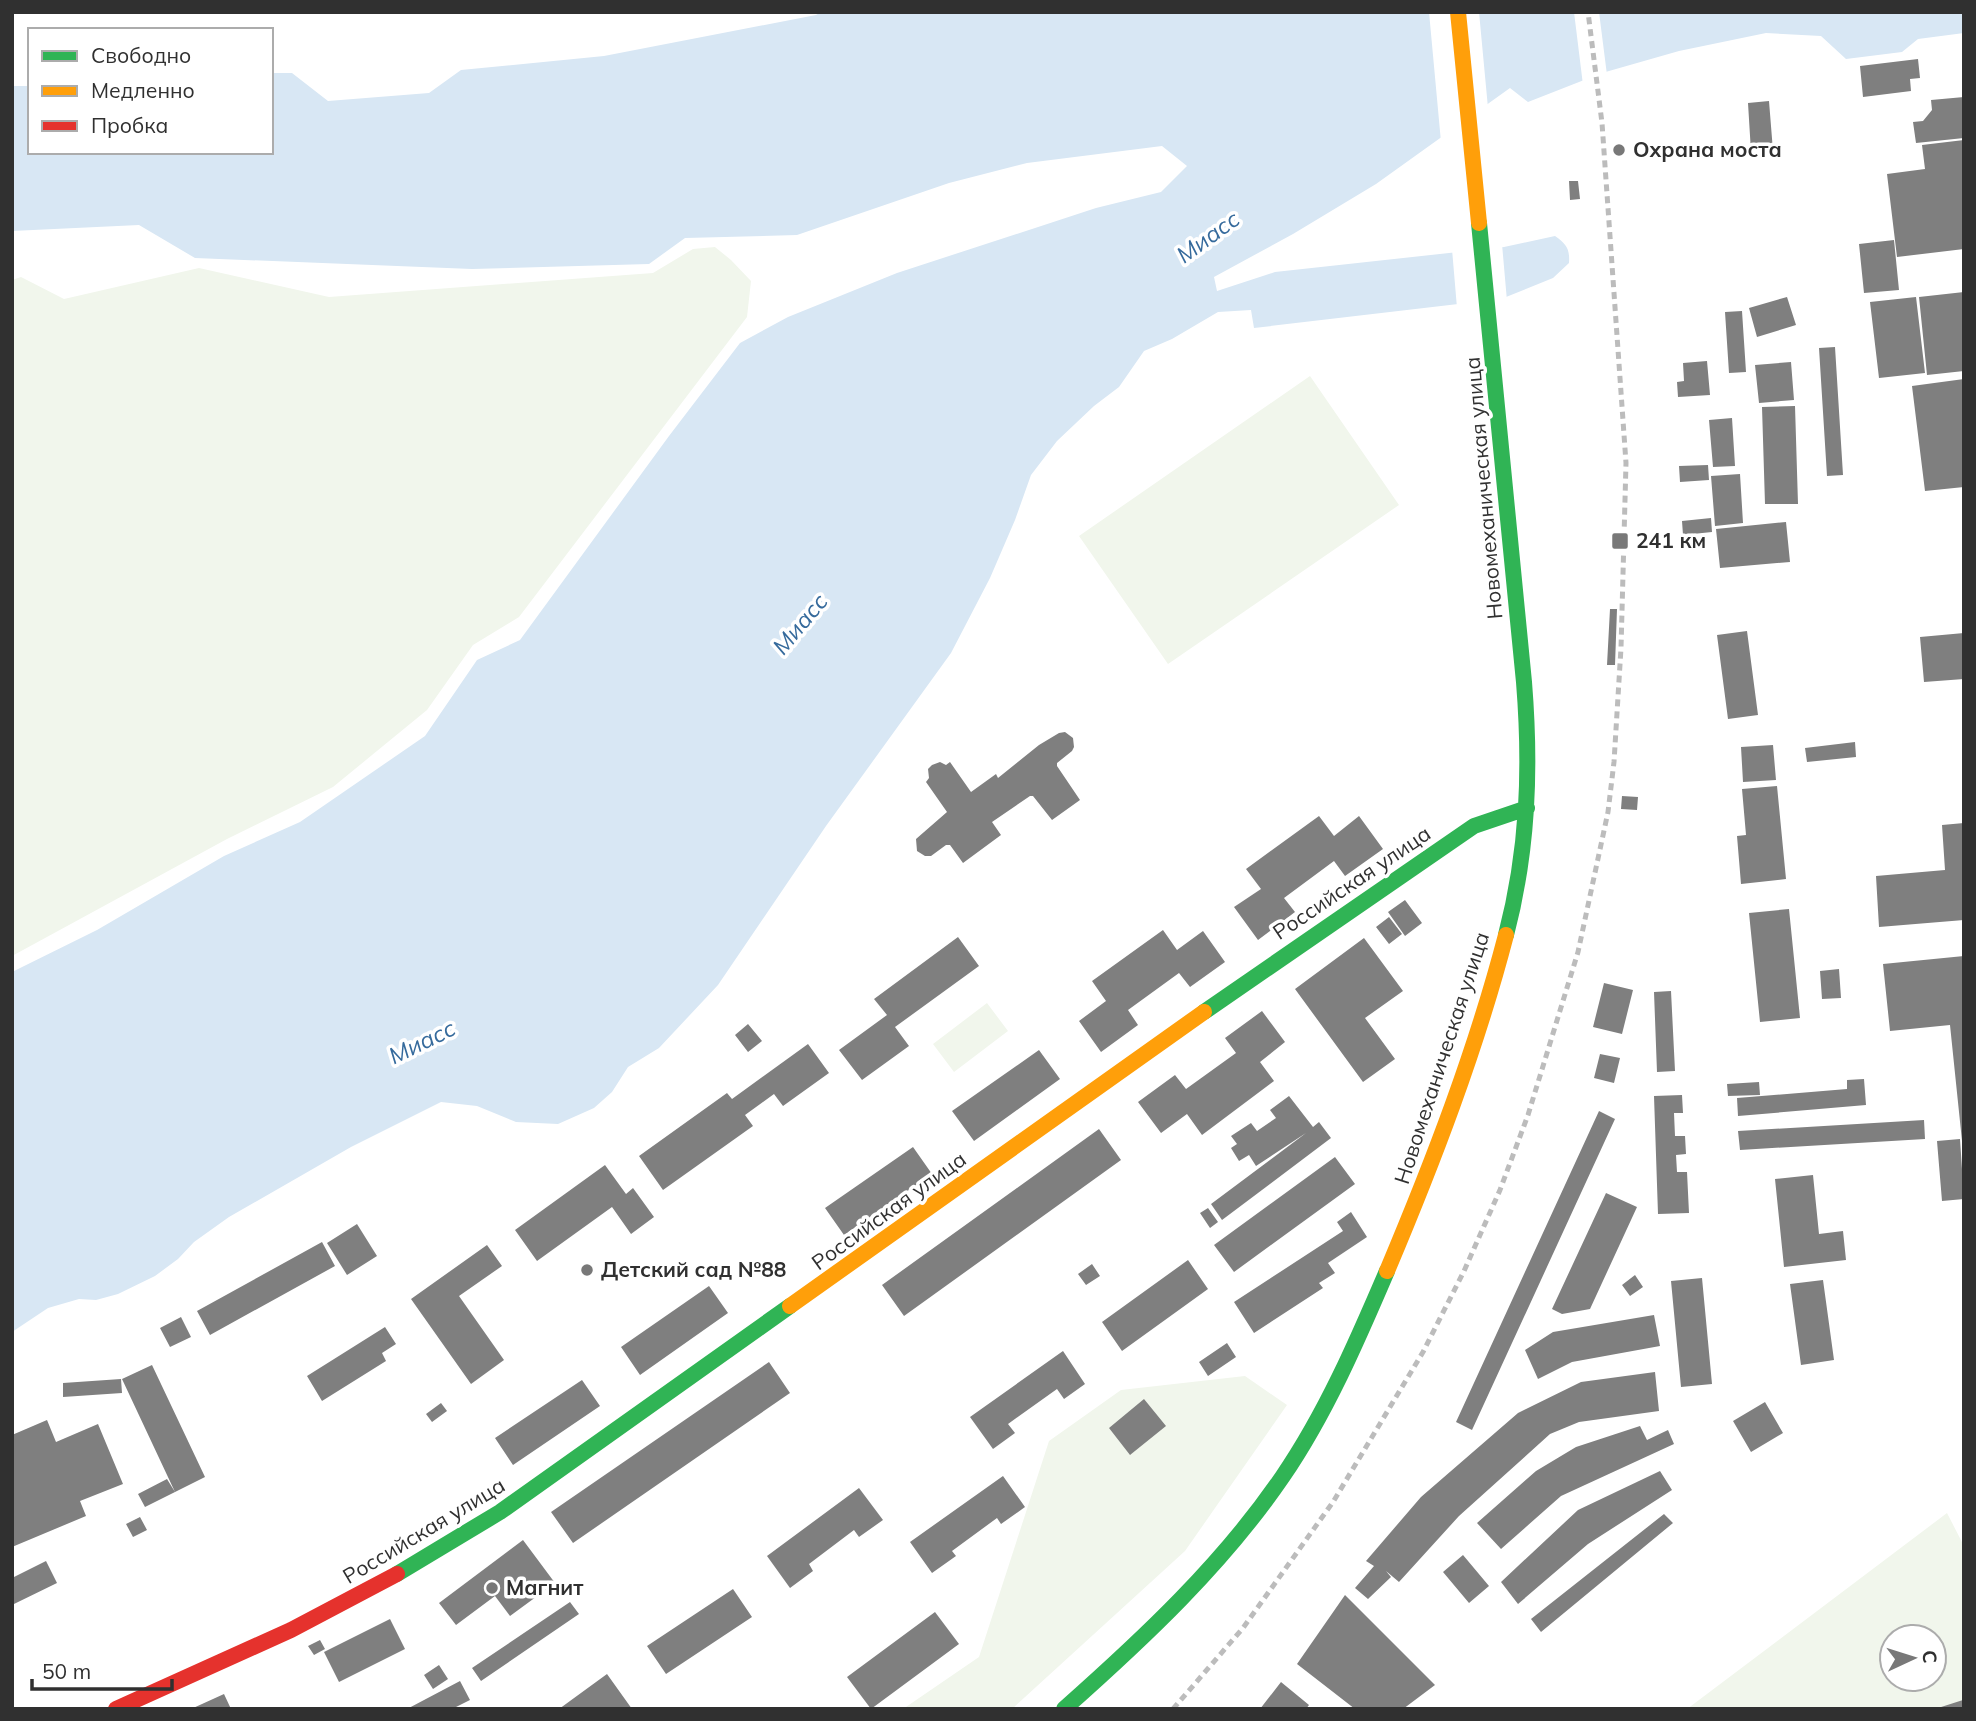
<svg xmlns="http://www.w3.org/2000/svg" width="1976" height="1721" viewBox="0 0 1976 1721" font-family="Mulish,sans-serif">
  <rect width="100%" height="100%" fill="#fff"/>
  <path fill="#f1f6ec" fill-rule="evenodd" d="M715,247L731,260L751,281L747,317L519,617L473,645L427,710L333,787L227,839L12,956V280L21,277L64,299L199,268L329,297L653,273L693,249Z
    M1310,376L1399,505L1168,664L1079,536Z
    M987,1003L1008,1031L954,1072L933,1044Z
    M1245,1376L1287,1405L1185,1551L1012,1709H903L979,1657L1049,1441L1121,1390Z
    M1947,1513L1964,1546V1709H1687ZM1892,1637H1934V1679H1892Z"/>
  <path fill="#d8e7f4" d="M821,12H1964V33L1918,39L1902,52L1846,59L1821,36L1766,33L1679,51L1602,73L1528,102L1510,88L1376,184L1293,234L1214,277L1217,291L1275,272L1504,247L1555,236C1566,244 1570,248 1569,263L1553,278L1501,299L1254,328L1251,310L1218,312L1172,339L1144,351L1119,387L1094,406L1057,441L1031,475L1015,520L990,578L951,653L826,826L718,985L659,1048L628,1067L612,1092L594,1108L558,1124L516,1122L477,1106L441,1102L351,1147L229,1217L194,1242L178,1259L155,1276L118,1294L96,1300L79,1299L48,1308L12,1332V972L97,930L224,856L300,822L425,736L477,660L520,640L669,436L740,343L788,317L897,273L1096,208L1161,192L1187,166L1162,146L1027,163L949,183L797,235L685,238L649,264L472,269L195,258L139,225L12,231V86H30V152H271V73H292L328,101L429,93L461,70L604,56L816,15Z"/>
  <path fill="#fff" d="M1429,12H1479L1488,108L1441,142Z
    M1574,12H1599L1607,75L1583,85Z
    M1502,244L1507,301L1457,308L1452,249Z"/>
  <path fill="#7f7f7f" d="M1918,59L1920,78L1910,79L1911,91L1863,97L1860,66Z
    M1964,97V138L1916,143L1913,122L1923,121L1932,110L1931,100Z
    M1769,101L1773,151L1751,152L1748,103Z
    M1964,140V249L1897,257L1887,174L1925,169L1922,145Z
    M1569,181H1578L1580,199L1570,200Z
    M1894,240L1899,290L1864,293L1859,244Z
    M1964,292V371L1927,375L1919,297Z
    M1787,297L1796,325L1757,337L1749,308Z
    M1916,297L1925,373L1879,378L1870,302Z
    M1742,311L1746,372L1729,373L1725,312Z
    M1835,347L1843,475L1827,476L1819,348Z
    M1707,361L1710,395L1678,397L1677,382L1684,381L1683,363Z
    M1791,362L1794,400L1759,403L1755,365Z
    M1964,379V487L1925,491L1912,386Z
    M1795,406L1798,504H1765L1762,407Z
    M1732,418L1735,466L1713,467L1709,420Z
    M1708,465L1709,480L1680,482L1679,466Z
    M1740,474L1743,523L1715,526L1711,476Z
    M1711,518L1712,532L1683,535L1682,521Z
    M1786,522L1790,562L1720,568L1716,529Z
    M1610,609H1617L1615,665H1607Z
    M1747,631L1758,715L1728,719L1717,635Z
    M1964,633V679L1924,682L1920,637Z
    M1065,732L1073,738L1074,747L1072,751L1057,763V766L1080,800L1052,820L1033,796H1030L992,822L1001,835L963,863L950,845H946L931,856H925L917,851L916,839L947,812L926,782L929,778L928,769L932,765L940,762L946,765L950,762L971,792L996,774L998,778L1039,745L1059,733Z
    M1855,742L1856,757L1807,762L1805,748Z
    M1773,745L1776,780L1743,782L1741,747Z
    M1777,786L1786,879L1741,884L1737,836L1746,835L1742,789Z
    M1622,796L1638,797L1637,810L1621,809Z
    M1319,816L1334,836L1359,816L1383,849L1345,876L1334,861L1284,898L1295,912L1258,940L1234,907L1261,889L1246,869Z
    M1964,823V920L1879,927L1876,876L1945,870L1942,825Z
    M1405,900L1422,923L1405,936L1388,912Z
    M1789,909L1800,1018L1760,1022L1749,913Z
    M1389,917L1402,934L1389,944L1376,927Z
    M1163,930L1177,950L1203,931L1225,962L1190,987L1179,973L1128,1010L1138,1025L1101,1052L1079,1021L1106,1001L1092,981Z
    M958,937L979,966L895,1027L909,1046L862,1080L839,1050L887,1015L874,999Z
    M1364,938L1403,991L1365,1018L1395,1059L1363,1082L1295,989Z
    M1964,956V1141H1962L1950,1025L1890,1031L1883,964Z
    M1839,969L1841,998L1822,999L1820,971Z
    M1604,983L1633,990L1622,1034L1593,1027Z
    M1671,991L1675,1071L1657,1072L1654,992Z
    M1262,1011L1285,1042L1260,1062L1274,1081L1202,1135L1187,1114L1161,1133L1138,1102L1175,1075L1186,1089L1236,1053L1225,1038Z
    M748,1024L762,1041L748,1052L735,1035Z
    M808,1044L829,1073L783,1106L774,1094L745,1115L753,1126L663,1190L639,1156L727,1093L732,1099Z
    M1039,1050L1060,1079L974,1141L952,1111Z
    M1600,1054L1620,1058L1614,1083L1594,1078Z
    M1864,1079L1866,1105L1738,1116L1737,1098L1847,1089V1080Z
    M1759,1082L1760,1095L1728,1096L1727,1084Z
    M1682,1095L1683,1113H1674L1675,1136H1685L1686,1154L1676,1155L1677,1172H1687L1689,1213L1658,1214L1654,1096Z
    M1289,1096L1313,1127L1319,1122L1331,1138L1222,1220L1211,1204L1306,1133L1256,1166L1249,1155L1239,1161L1231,1148L1237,1144L1231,1136L1251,1123L1257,1131L1276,1118L1270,1110Z
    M1599,1111L1615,1119L1472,1430L1456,1422Z
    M1924,1120L1925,1139L1740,1150L1738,1131Z
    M1099,1129L1121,1160L904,1316L882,1285Z
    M1960,1139L1964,1199L1942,1201L1937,1141Z
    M913,1147L932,1174L844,1235L825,1208Z
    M1335,1157L1355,1184L1234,1272L1214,1245Z
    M605,1165L626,1194L633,1188L654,1217L631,1234L612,1207L537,1261L515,1230Z
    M1813,1175L1819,1234L1843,1231L1846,1260L1784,1267L1775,1179Z
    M1606,1193L1637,1207L1590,1309L1562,1314L1552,1309Z
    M1208,1208L1218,1222L1210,1228L1200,1213Z
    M1351,1212L1367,1237L1328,1263L1335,1273L1319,1283L1323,1288L1254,1333L1234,1302L1343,1231L1337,1222Z
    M357,1224L377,1256L347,1275L327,1243Z
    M322,1242L335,1266L210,1335L197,1311Z
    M487,1245L502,1266L459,1296L504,1360L471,1384L411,1299Z
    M1188,1260L1208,1289L1122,1351L1102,1322Z
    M1092,1264L1100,1276L1086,1285L1078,1274Z
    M1635,1275L1643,1287L1630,1296L1622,1285Z
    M1702,1278L1712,1384L1681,1387L1671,1281Z
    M1823,1280L1834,1360L1801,1365L1790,1284Z
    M709,1286L728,1313L640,1375L621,1347Z
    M1654,1315L1660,1346L1572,1362L1538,1379L1525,1350L1553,1332Z
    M181,1317L191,1337L170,1347L160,1328Z
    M385,1327L396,1344L382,1353L386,1361L322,1401L307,1376Z
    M1227,1343L1236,1357L1208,1376L1199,1362Z
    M1063,1351L1085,1384L1064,1399L1057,1389L1008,1424L1015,1433L993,1449L970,1417Z
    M769,1362L790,1393L573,1543L551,1512Z
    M152,1365L205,1477L175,1492L122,1379Z
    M1655,1372L1659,1411L1579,1422L1550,1434L1459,1516L1399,1582L1386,1571L1391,1577L1368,1599L1355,1588L1374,1566L1366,1561L1421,1497L1518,1413L1581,1382Z
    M121,1379L122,1393L63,1397V1383Z
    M582,1380L600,1406L513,1465L495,1438Z
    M1144,1399L1166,1426L1130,1455L1109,1428Z
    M1765,1402L1783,1433L1751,1452L1733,1421Z
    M441,1403L447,1411L432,1422L426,1414Z
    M47,1420L56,1442L98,1424L123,1484L80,1501L86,1516L12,1547V1435Z
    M1640,1426L1647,1440L1668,1430L1674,1444L1561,1496L1501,1549L1477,1523L1536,1471L1576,1447Z
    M1660,1471L1672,1490L1588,1544L1518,1604L1501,1582L1578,1510Z
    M1003,1476L1025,1507L1001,1524L997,1518L952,1551L956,1556L932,1573L910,1542Z
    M167,1479L175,1492L145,1507L138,1494Z
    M859,1488L883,1520L859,1537L854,1530L809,1564L813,1571L790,1588L767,1556Z
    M1664,1514L1673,1523L1541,1632L1531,1619Z
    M140,1517L147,1530L133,1537L126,1524Z
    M523,1540L555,1583L510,1616L495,1596L456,1625L439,1603Z
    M1463,1555L1489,1586L1469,1603L1443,1572Z
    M46,1561L57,1583L14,1604L12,1578Z
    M733,1589L752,1617L666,1674L647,1646Z
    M1345,1595L1435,1685L1403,1709H1355L1297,1664Z
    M570,1602L579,1614L481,1681L472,1668Z
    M935,1612L959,1644L871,1709L847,1677Z
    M390,1619L405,1649L339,1682L324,1652Z
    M320,1640L325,1649L314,1655L308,1646Z
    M439,1665L448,1679L433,1689L424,1675Z
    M607,1674L632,1709H559Z
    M460,1681L470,1700L452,1709H407Z
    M1281,1682L1309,1705L1306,1709H1260Z
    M224,1694L231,1709H191Z
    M1963,1700L1964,1709H1938V1708Z"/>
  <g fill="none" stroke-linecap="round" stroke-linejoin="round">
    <path stroke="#30b455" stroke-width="16" d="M1479,223L1524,682C1531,769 1528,851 1506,935
      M1204,1012L1474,826L1527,808
      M397,1574L500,1512L790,1306
      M1064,1709C1144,1638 1223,1564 1283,1476C1326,1413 1357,1341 1387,1271"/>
    <path stroke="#ff9f0a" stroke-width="16" d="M1458,12L1479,223
      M1387,1271C1433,1162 1476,1050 1506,935
      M790,1306L1204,1012"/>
    <path stroke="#e5322d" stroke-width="16" d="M116,1709L291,1630L397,1574"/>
    <path stroke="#bcbcbc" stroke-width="5" stroke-dasharray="7 5" stroke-linecap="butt" d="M1173,1709L1243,1628L1333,1502L1423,1352L1464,1271L1500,1190L1528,1115L1578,952L1608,812L1614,762L1621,648L1626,463L1602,123L1588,12"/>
  </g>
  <g fill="#787878" stroke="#fff" stroke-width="2.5">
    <circle cx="1619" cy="150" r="7"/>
    <rect x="1611" y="532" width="18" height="18" rx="3.5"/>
    <circle cx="587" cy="1270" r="7"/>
    <circle cx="492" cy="1588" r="7"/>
  </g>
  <g text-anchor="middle" stroke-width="7" stroke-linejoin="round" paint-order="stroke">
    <g font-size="21" font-weight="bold" fill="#303030" stroke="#fff" text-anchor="start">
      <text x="1633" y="157">Охрана моста</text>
      <text x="1636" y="548">241 км</text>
      <text x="601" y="1277">Детский сад №88</text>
      <text x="506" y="1595">Магнит</text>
    </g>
    <g font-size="21" fill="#303030" stroke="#fff">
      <text transform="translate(1484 488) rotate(-95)" y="7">Новомеханическая улица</text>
      <text transform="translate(1352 883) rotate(-34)" y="7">Российская улица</text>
      <text transform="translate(1442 1058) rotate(-72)" y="7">Новомеханическая улица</text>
      <text transform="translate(889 1211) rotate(-36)" y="7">Российская улица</text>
      <text transform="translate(424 1531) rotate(-31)" y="7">Российская улица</text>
    </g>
    <g font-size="23" font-style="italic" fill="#356a9c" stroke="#fff">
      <text transform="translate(1208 237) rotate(-36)" y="8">Миасс</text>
      <text transform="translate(800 624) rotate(-50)" y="8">Миасс</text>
      <text transform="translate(422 1042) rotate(-26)" y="8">Миасс</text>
    </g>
  </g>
  <rect width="1976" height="1721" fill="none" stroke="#303030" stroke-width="28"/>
  <rect x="28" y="28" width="245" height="126" fill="#ffffff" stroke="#acacac" stroke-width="2"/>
  <rect x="42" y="51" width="35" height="10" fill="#30b455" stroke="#acacac" stroke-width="2"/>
  <text x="91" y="63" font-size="21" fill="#303030">Свободно</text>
  <rect x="42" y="86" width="35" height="10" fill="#ff9f0a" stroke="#acacac" stroke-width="2"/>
  <text x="91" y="98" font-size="21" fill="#303030">Медленно</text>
  <rect x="42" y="121" width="35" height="10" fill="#e5322d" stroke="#acacac" stroke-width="2"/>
  <text x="91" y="133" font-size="21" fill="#303030">Пробка</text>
  <g transform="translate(1913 1658) rotate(86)"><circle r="33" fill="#ffffff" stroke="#acacac" stroke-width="2"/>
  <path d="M0-5L12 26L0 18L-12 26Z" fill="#787878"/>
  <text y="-10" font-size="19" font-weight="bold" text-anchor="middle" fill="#303030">С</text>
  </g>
  <path d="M32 1679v10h140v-10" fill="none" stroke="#303030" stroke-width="3.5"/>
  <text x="42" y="1679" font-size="21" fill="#303030" stroke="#ffffff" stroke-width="5" paint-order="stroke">50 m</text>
</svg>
